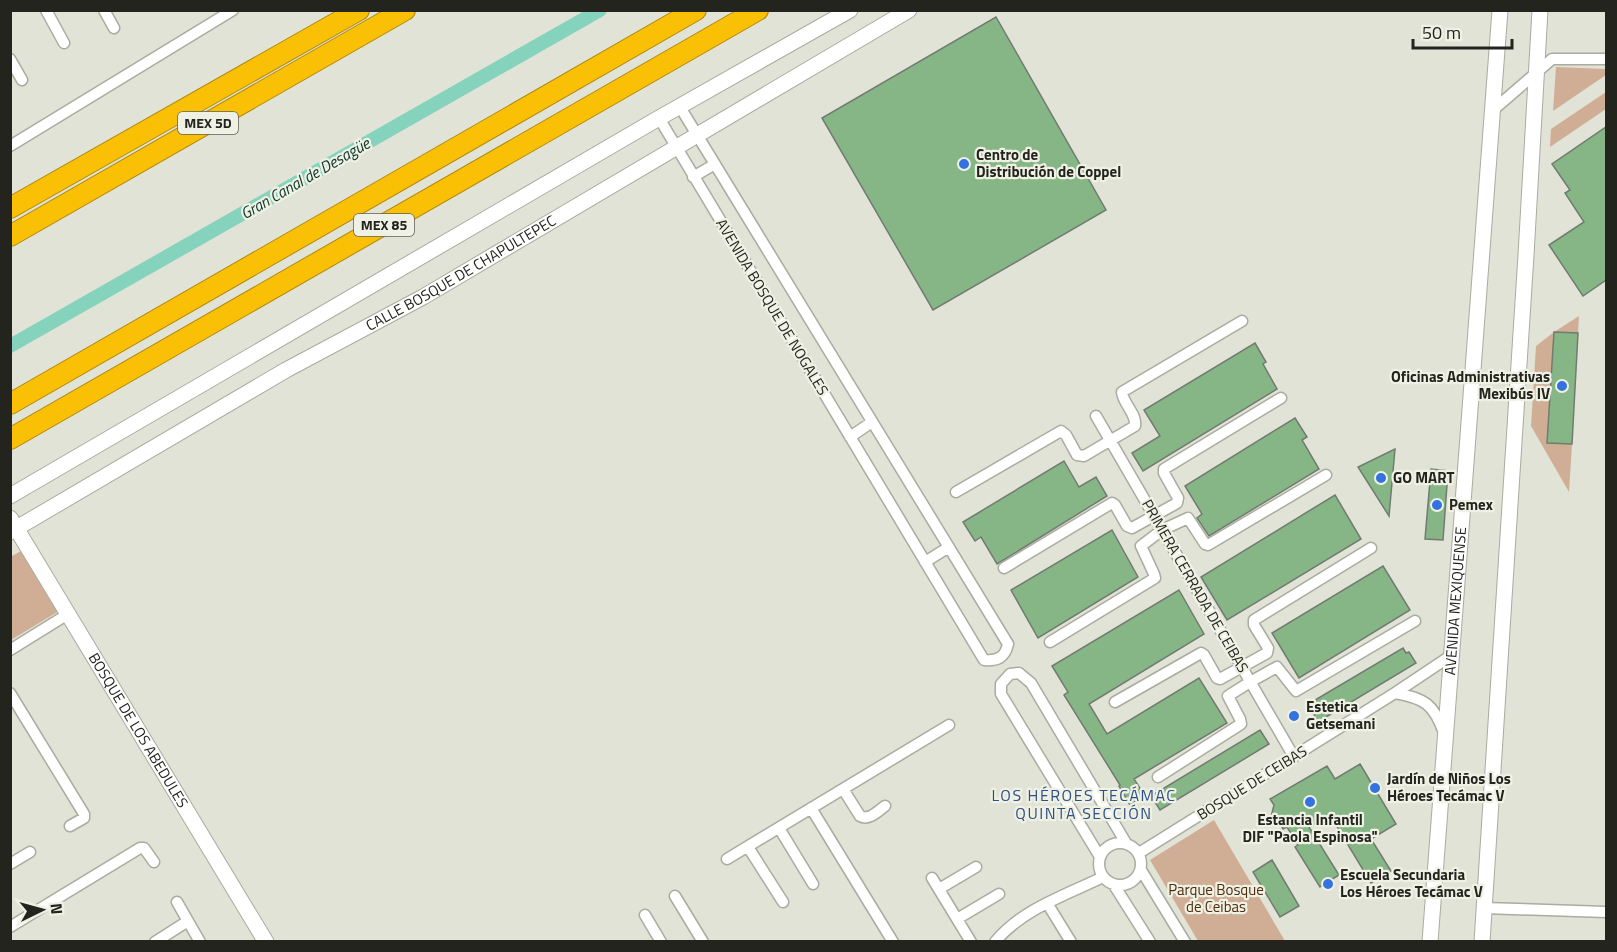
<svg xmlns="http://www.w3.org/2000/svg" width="1617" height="952" viewBox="0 0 1617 952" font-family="'Titillium Web',sans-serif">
  <rect width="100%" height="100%" fill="#e1e3d6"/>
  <path fill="#d0ae95" d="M1556,67L1606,69V75L1553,111Z
    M1606,92V109L1550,147L1551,129Z
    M1579,316L1578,333H1554L1547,442L1572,444L1569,492L1531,426L1536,346L1554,332Z
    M23,550L59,611L11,640L10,557Z
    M1214,820L1285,941H1198L1150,860Z"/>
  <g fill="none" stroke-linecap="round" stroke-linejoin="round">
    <path stroke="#85d3bc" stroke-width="14" d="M10,346L600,10"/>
  </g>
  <path fill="#86b686" stroke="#727b71" stroke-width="1.5" d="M996,17L1106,210L933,310L822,118Z
    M1606,127V280L1583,296L1549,245L1584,222L1565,193L1570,190L1552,164Z
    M1554,332L1578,333L1572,444L1547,443Z
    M1255,343L1266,362L1263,364L1277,389L1143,471L1132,453L1160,436L1144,410Z
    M1295,418L1307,437L1302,440L1319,469L1209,536L1197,518L1202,514L1185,486Z
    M1395,449L1389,516L1358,467Z
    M1064,461L1079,487L1096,477L1107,496L997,564L981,537L975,541L963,522Z
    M1431,469L1448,471L1443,540L1425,539Z
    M1335,495L1361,539L1227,620L1201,577Z
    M1112,530L1138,577L1038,638L1011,590Z
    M1383,566L1410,610L1299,678L1272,633Z
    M1179,590L1204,634L1089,704L1107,734L1199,678L1227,723L1134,779L1145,796L1130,805L1119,786L1120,785L1064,695L1068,692L1052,666Z
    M1403,648L1406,653L1409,652L1416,663L1318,722L1312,711L1314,709L1310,703Z
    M1260,730L1269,744L1160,810L1151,796Z
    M1360,764L1396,824L1371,839L1391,871L1371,883L1330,815L1309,827L1339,875L1320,887L1295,847L1298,845L1287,827L1283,829L1280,824L1273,822L1271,817L1274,805L1270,799L1327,766L1335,779Z
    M1272,860L1299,906L1280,917L1253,872Z"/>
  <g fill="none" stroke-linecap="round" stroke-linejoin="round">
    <g stroke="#a9ac9e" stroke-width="13">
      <path id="street" d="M46,10L64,43
        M104,10L114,28
        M10,59L22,80
        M1492,111L1552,59H1606
        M659,118L984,660C997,661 1005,658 1008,644L680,107
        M10,146L233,10
        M693,177L715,164
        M1096,416L1294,757
        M850,437L872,422
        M956,492L1061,431L1066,435L1077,455L1084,456L1135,426C1137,414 1123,404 1122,392L1242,321
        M925,562L949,547
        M1004,568L1112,503L1115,505L1127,526L1132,528L1177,503L1178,498L1164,473V469L1281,398
        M1050,642L1155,578L1154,574L1141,546L1162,530L1188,518L1205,544L1208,545L1326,475
        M10,650L68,614
        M10,693L84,814V818L70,826
        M1395,693C1424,698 1434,704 1444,733
        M1115,702L1201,653L1204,655L1217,678L1220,679L1267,653L1268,648L1254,625V620L1371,548
        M1158,777L1241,724L1240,719L1228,696L1250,682L1277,667L1296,691L1415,621
        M843,789L860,816C869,821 878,811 885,806
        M811,808L893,942
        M779,828L813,884
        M1099 864a21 21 0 1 1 42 0a21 21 0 1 1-42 0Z
        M748,847L783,902
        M1139,853L1395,693L1452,655
        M1100,857L1001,694V684L1010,674L1019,673L1031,683L1126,843
        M727,859L949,725
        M10,864L30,852
        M1141,870L1185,942
        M932,878L971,942
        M1114,885L1150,942
        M939,889L976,867
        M675,896L703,942
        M177,902L200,942
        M1047,903L1071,942
        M1484,908L1606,912
        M645,915L661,942
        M957,919L999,894
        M10,927L140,848H144L154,862
        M155,942L188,921
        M995,942C1022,909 1066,895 1103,877"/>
    </g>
    <g stroke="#a9ac9e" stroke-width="17">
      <g id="secondary">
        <path d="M10,496L659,118L850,10"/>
        <path id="s1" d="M10,518L266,942"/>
        <path id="s2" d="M10,532L286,370L423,297L909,10"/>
        <path id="s3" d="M1430,942L1500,10"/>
        <path d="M1482,942L1526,255L1540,10"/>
      </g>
    </g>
    <g stroke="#af890f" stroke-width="22">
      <path id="highway" d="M10,208L359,10
        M10,236L405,10
        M10,404L696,10
        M10,439L758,10"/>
    </g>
    <use href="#street" stroke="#fff" stroke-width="10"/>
    <use href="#secondary" stroke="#fff" stroke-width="15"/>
    <use href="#highway" stroke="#fac006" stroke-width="20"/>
  </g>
  <g fill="#3372e0" stroke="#eef1e3" stroke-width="2">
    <circle cx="964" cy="164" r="6"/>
    <circle cx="1562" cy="386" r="6"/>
    <circle cx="1381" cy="478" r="6"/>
    <circle cx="1437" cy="505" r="6"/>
    <circle cx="1294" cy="716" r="6"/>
    <circle cx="1375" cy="788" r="6"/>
    <circle cx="1310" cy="802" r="6"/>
    <circle cx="1328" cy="884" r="6"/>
  </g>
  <g text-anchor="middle" stroke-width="4.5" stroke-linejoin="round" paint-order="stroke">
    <g fill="#eef1e3" stroke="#61625a" stroke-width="1.5">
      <rect x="178" y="112" width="60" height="22" rx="4.5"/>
      <rect x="354" y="214" width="60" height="22" rx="4.5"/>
    </g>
    <g font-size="14" font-weight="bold" fill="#24241f">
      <text x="208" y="128">MEX 5D</text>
      <text x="384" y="230">MEX 85</text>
    </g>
    <g font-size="15" font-weight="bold" fill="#24241f" stroke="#eef1e3" text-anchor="start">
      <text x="976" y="160">Centro de<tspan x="976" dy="17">Distribución de Coppel</tspan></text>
      <text x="1550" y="382" text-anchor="end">Oficinas Administrativas<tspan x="1550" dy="17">Mexibús IV</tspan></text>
      <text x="1393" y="483">GO MART</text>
      <text x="1449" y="510">Pemex</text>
      <text x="1306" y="712">Estetica<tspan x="1306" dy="17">Getsemani</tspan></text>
      <text x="1387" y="784">Jardín de Niños Los<tspan x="1387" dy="17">Héroes Tecámac V</tspan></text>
      <text x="1310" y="825" text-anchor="middle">Estancia Infantil<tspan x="1310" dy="17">DIF "Paola Espinosa"</tspan></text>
      <text x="1340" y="880">Escuela Secundaria<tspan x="1340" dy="17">Los Héroes Tecámac V</tspan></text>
    </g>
    <g font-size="15" fill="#24241f" stroke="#eef1e3">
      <text dy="5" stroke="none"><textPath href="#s2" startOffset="520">CALLE BOSQUE DE CHAPULTEPEC</textPath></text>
      <text transform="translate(772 307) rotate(59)" y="5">AVENIDA BOSQUE DE NOGALES</text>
      <text transform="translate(1195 586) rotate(60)" y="5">PRIMERA CERRADA DE CEIBAS</text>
      <text dy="5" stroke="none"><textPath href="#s3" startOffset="342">AVENIDA MEXIQUENSE</textPath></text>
      <text dy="5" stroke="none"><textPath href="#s1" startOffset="248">BOSQUE DE LOS ABEDULES</textPath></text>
      <text transform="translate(1252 783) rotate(-32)" y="5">BOSQUE DE CEIBAS</text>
    </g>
    <g font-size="15" fill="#512d0e" stroke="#eef1e3">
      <text x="1216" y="895">Parque Bosque<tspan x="1216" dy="17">de Ceibas</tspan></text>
    </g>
    <g font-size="16" font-style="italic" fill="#0f342a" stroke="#eef1e3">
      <text transform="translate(305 178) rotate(-30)" y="6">Gran Canal de Desagüe</text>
    </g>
    <g font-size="16" letter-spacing="1.5" fill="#2f4f87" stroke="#eef1e3">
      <text x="1084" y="801">LOS HÉROES TECÁMAC<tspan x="1084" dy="18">QUINTA SECCIÓN</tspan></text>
    </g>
  </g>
  <rect width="1617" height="952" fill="none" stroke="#24241f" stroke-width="24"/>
  <g transform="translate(42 910) rotate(85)" stroke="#eef1e3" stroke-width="4.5" paint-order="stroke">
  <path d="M0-4.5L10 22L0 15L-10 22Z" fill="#24241f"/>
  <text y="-9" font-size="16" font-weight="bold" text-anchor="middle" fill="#24241f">N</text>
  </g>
  <path d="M1413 39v9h99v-9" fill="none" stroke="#24241f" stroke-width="3"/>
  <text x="1422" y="39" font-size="18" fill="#24241f" stroke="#eef1e3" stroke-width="4.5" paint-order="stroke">50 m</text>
</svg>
